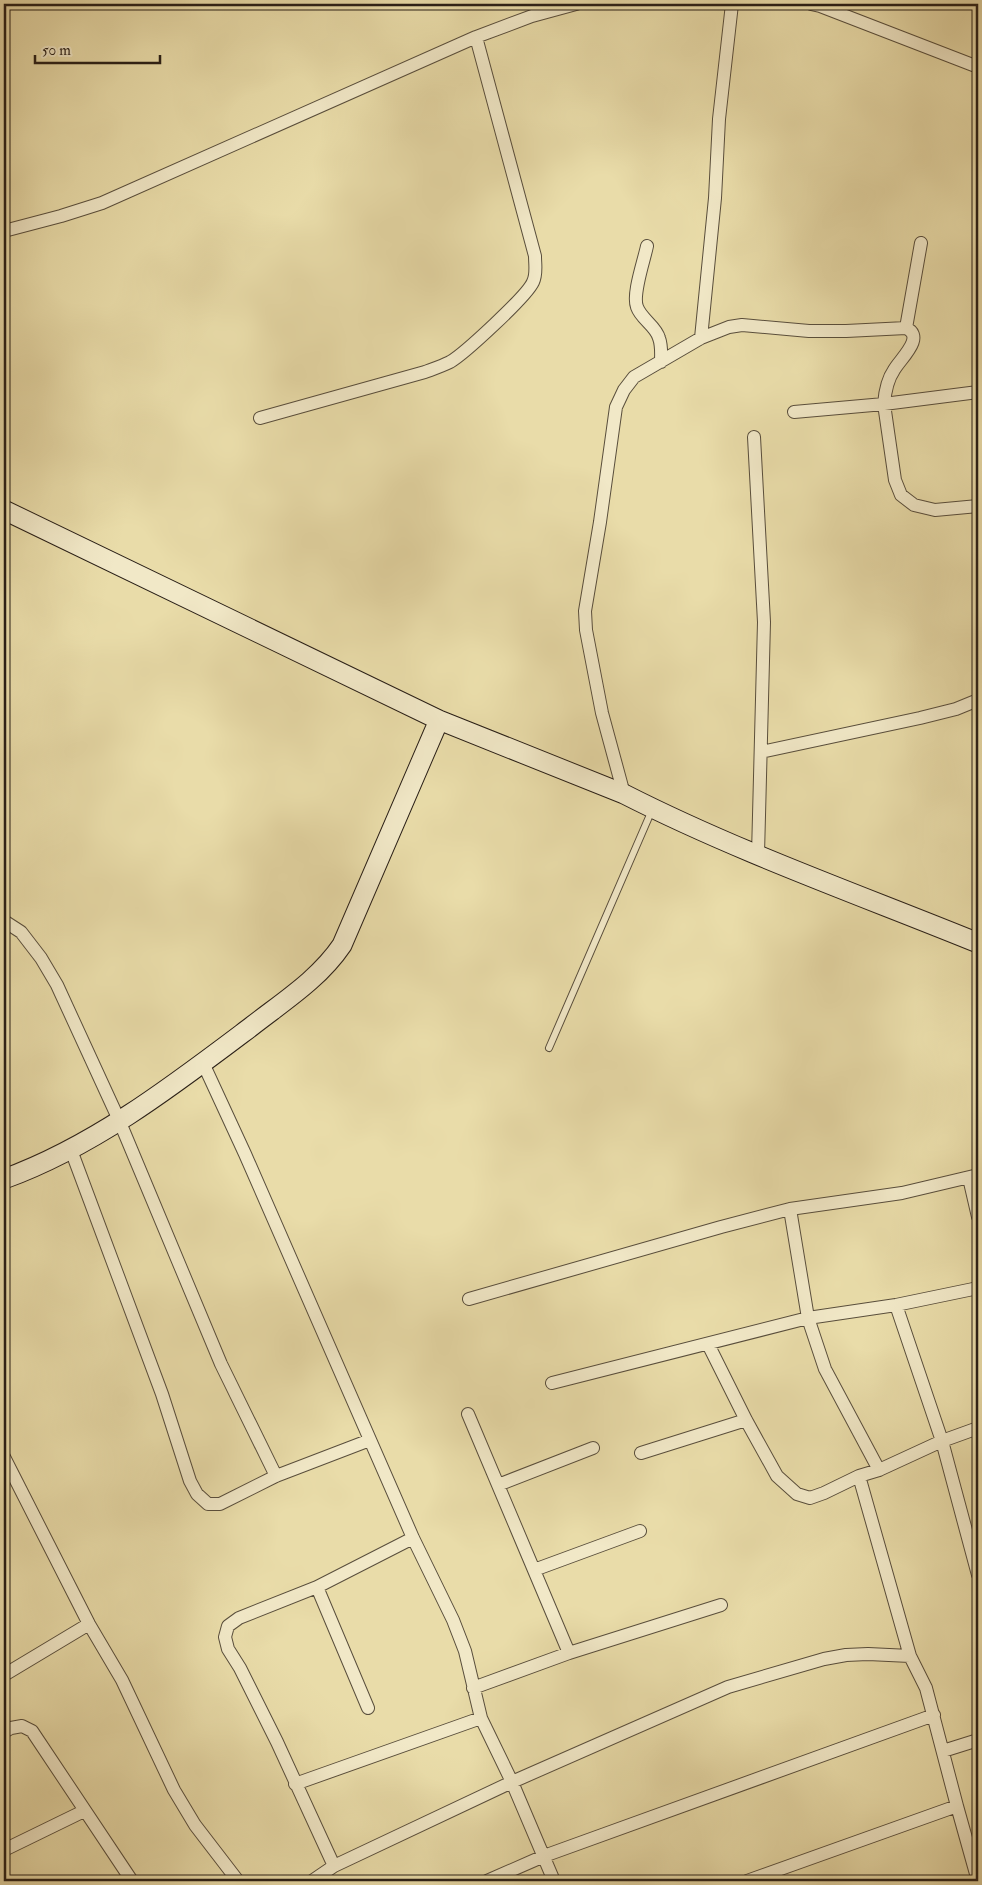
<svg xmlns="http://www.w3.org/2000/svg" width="982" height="1885" viewBox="0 0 982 1885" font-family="'IM FELL Double Pica',serif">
  <rect width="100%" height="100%" fill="#e9dca9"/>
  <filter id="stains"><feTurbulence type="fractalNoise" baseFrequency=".004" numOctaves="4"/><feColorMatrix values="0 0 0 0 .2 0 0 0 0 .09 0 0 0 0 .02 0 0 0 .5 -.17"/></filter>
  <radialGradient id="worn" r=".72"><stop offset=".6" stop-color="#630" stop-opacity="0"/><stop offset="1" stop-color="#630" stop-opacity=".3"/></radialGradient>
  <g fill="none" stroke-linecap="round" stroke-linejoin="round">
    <g stroke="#594e3c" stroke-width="8">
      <path id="lane" d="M549,1048L652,810"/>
    </g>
    <g stroke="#594e3c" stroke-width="14">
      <path id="street" d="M811,4L820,6L978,67
        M4,231L61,216L102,203L476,37L532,16L576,4
        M647,246C644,261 632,294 637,307C641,319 656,326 659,338C662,346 661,354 661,362
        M906,328L921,243
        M701,338L715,198L719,119L732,4
        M794,412L884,404L978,392
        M260,418L425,372C433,369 442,366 450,362C464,354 527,296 533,282C537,274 535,265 535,256L476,37
        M754,437L764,622L758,854
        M761,752L920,718L956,709L978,700
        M624,794L602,713L586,630L585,611L600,522L616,407L624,390L634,377L701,338L729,327L742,325L809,331H846L906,328C926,337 900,359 894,370C887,380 885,392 884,404L895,480L901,495L914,505L935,510L978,506
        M4,921L21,932L41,958L57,985L119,1120L221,1364L276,1476
        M203,1063L245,1154L413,1538L453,1620L465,1651L481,1718L512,1782L554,1881
        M71,1150L162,1394L190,1481L197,1494L208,1504H220L276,1476L370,1440
        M969,1178L978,1217
        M790,1209L808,1318L825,1369L879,1470
        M469,1299L721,1227L790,1209L902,1193L978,1175
        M896,1305L942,1441L978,1575
        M708,1344L746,1420L777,1476L797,1494L810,1498L824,1493L859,1476L879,1470L942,1441L978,1428
        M552,1383L808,1318L896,1305L978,1288
        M468,1414L569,1653
        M641,1453L746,1420
        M4,1457L89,1624L122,1680L174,1790L195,1825L238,1881
        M859,1476L910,1656L926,1688L957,1806
        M498,1485L593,1448
        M534,1570L640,1531
        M317,1587L368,1708
        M4,1675L89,1624
        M473,1688L569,1653L721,1605
        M4,1732L11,1728L22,1726L32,1731L132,1881
        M943,1751L978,1740
        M295,1784L481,1718
        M4,1850L84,1811
        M334,1866L277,1742L240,1668L228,1649L225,1637L228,1626L239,1618L317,1587L413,1538
        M312,1881L334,1866L512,1782L728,1687L824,1659L846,1655L868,1654L910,1656
        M487,1881L544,1856L934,1715
        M747,1881L957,1806L978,1881"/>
    </g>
    <g stroke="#291f17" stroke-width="21">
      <path id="secondary" d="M4,510L439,720L624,794C738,852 860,895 978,943
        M4,1179C95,1146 175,1084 252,1026C284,1001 319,979 342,945L439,720"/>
    </g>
    <use href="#lane" stroke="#f1e8c7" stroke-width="6"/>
    <use href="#street" stroke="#f1e8c7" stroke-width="12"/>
    <use href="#secondary" stroke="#f1e8c7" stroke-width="19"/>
  </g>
  <rect width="982" height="1885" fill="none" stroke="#e9dca9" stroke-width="20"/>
  <rect x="5" y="5" width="972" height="1875" fill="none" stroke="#291f17" stroke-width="2.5"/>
  <rect x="10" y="10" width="962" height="1865" fill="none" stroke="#291f17"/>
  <path d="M35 55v8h125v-8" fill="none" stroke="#291f17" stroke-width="2.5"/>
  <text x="42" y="55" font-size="15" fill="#291f17" stroke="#f1e8c7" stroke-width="4" paint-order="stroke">50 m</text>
  <rect width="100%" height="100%" filter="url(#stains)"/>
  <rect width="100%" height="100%" fill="url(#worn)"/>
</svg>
